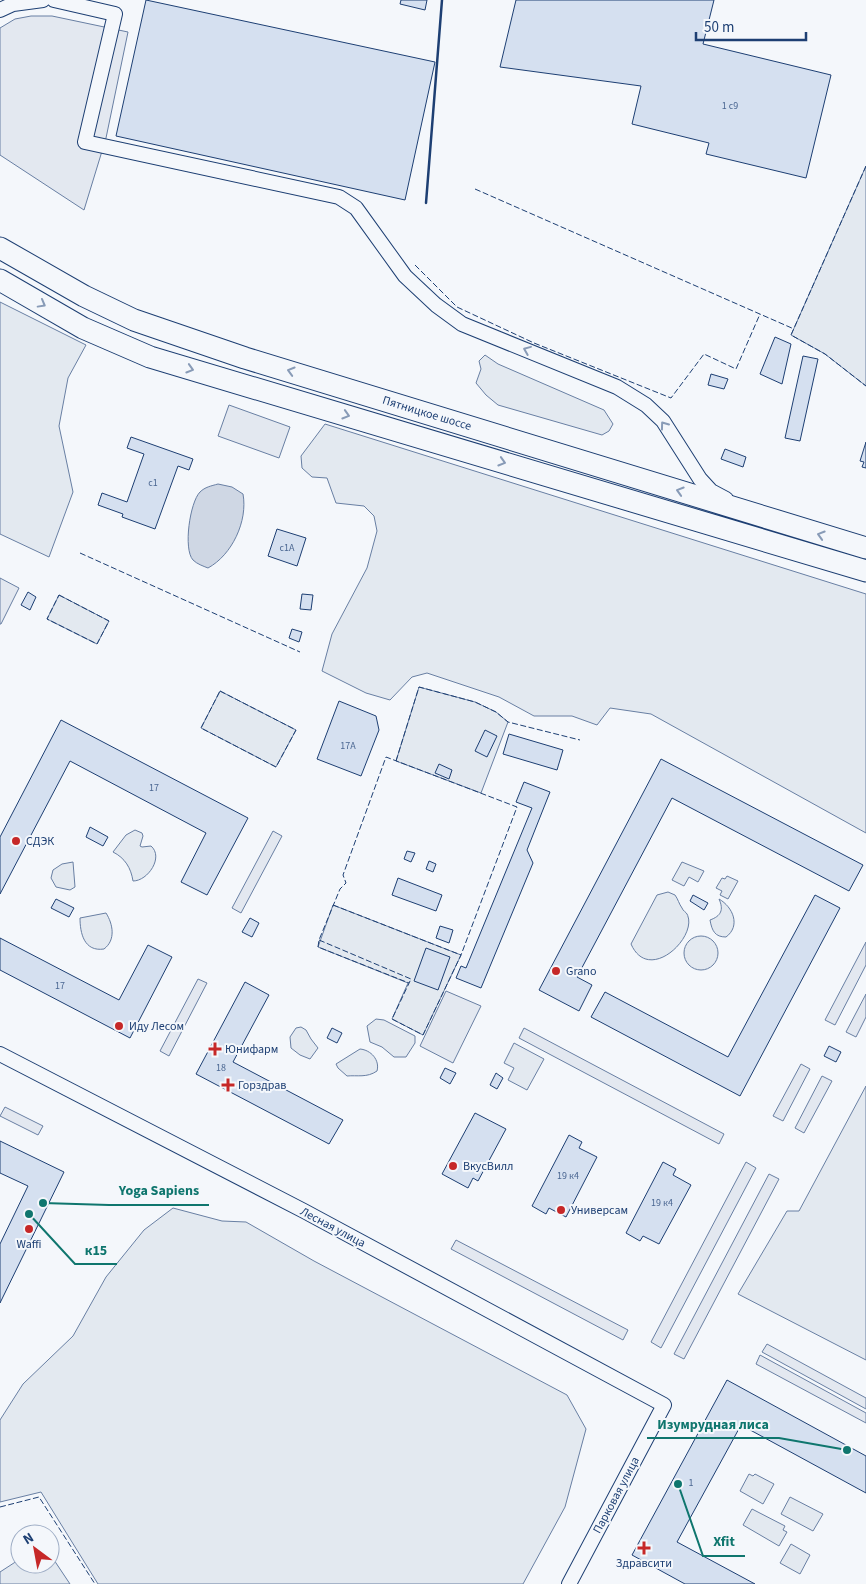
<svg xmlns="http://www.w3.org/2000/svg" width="866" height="1584" viewBox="0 0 866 1584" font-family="'Source Sans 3',sans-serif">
  <rect width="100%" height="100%" fill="#f4f7fb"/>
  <path fill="#e3e9f0" stroke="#687fa3" d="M866,166V386L825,354L791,335Z
    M0,302L86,345L68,378L59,426L73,492L49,557L0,534Z
    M485,355L498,364L604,410L613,424L609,431L602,435L498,405L486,395L476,383L481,369L479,361Z
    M325,424L866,594V833L651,714L610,708L597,725L572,716H534L499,697L427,673L412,677L390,700L366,693L322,671L332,634L367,568L377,531L374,516L364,506L336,503L327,478L312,477L302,468L301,456Z
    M59,595L109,621L97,644L47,619Z
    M419,687L475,702L496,712L508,722L481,793L396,761Z
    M220,691L296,730L276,767L201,728Z
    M135,830L142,833L143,836L140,846L142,847L151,846C164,857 148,881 133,881C131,868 125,858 113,852L126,835Z
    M73,862L75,887L70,890L56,887L51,878L53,870L62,864Z
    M682,862L704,871L698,882L689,877L684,886L672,880Z
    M727,876L738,881L728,899L720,895L722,891L716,888L722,878L725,879Z
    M668,892L675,895C678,899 679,904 682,908C683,911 686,912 687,914C699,936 649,985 631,944L657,895Z
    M719,899C733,907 741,926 726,937C715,937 712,931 710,920C721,916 724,910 719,899Z
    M333,905L461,955L423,1035L392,1019L408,983L318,947Z
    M106,913C113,924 116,940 104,949C84,952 80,933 80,918Z
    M684 953a17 17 0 1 1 34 0a17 17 0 1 1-34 0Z
    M376,1019L384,1020L415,1036V1043L406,1057H394L382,1047L370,1042L367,1026Z
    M301,1027L306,1030L311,1039L318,1048L310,1059L300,1055L291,1048L290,1037L296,1028Z
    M514,1043L544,1059L527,1090L508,1080L514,1068L504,1063Z
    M360,1049C371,1050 380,1060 377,1071C367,1078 357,1075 347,1076L338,1068L336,1064Z
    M866,1086V1360L738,1294L787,1211H799Z
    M173,1208L222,1221L246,1222L314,1261L567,1395L586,1429L565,1507L523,1584H98L41,1492L0,1502V1420L23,1384L73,1336L106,1277L144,1230Z
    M749,1474L753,1476L755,1474L774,1484L763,1504L740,1491Z
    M790,1497L823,1514L813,1531L781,1514Z
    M752,1509L785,1526L783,1530L787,1532L779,1546L743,1525Z
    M791,1544L810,1555L800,1574L780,1563Z
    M50,1554L70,1584H0V1572L20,1559V1564H50Z"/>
  <path fill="#e3e8f0" stroke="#687fa3" d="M31,16H52L128,32L106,138L84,210L0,155V28L15,19Z
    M229,405L290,427L279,458L218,436Z
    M0,578L19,588L1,624H0Z
    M273,831L282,836L241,913L232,908Z
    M866,942V965L835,1025L825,1020Z
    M198,979L207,983L169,1056L160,1051Z
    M446,991L481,1006L453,1063L420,1046Z
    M866,994V1017L856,1037L846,1032Z
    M524,1028L724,1134L719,1144L519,1038Z
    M801,1064L810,1069L783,1121L773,1116Z
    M822,1076L832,1081L804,1133L795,1128Z
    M5,1107L43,1126L38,1135L0,1116Z
    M746,1162L756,1168L661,1348L651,1342Z
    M769,1174L779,1179L684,1359L674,1354Z
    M456,1240L628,1330L623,1340L451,1249Z
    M767,1344L866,1398V1409L762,1352Z
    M760,1355L866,1413V1423L756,1364Z"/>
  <path fill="#cfd7e4" stroke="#687fa3" d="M218,484L232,487L243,494C248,521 232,555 208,568C203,566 197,564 193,560C183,549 190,502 200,492C205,487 211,486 218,484Z"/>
  <path fill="#d5e0f0" stroke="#1d3f73" d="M146,0L435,62L405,200L116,136Z
    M401,0H427L425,10L400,4Z
    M516,0H714L703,44L831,75L806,178L706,154L709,143L632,124L641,86L500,67Z
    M775,337L791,344L782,384L760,374Z
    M803,356L818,359L800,441L785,438Z
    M711,374L728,379L724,389L708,385Z
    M131,437L193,459L189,470L178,466L155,529L122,517L123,514L98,505L102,493L127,502L144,454L127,448Z
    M866,442V468L862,467L864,462L860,461Z
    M725,449L746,457L743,467L721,459Z
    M277,529L306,538L297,566L268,556Z
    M28,592L36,597L30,610L21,605Z
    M302,594L313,595L311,610L300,609Z
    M292,629L302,632L299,642L289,638Z
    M339,701L376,716L379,730L361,776L317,759Z
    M61,720L248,818L207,895L181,882L206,833L70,761L0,894V837Z
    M485,730L497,736L487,757L475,751Z
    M509,734L563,750L557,770L503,754Z
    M661,759L863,865L849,891L672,798L577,977L592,985L579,1011L539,990Z
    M439,764L452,770L449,779L435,773Z
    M524,782L550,792L527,850L533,863L481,988L456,978L461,966L466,968L532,808L516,802Z
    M90,827L108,837L103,846L86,837Z
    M407,851L415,853L411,862L404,859Z
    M429,861L436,864L433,872L426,869Z
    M398,878L442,895L436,911L392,895Z
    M693,895L708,903L704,910L690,901Z
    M815,895L840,908L740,1096L591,1017L605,992L728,1057Z
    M56,899L74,908L69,917L51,908Z
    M250,918L259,923L252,937L242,932Z
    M440,926L453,930L449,943L436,938Z
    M0,938L119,1000L148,945L172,957L130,1038L0,970Z
    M426,948L450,957L438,990L414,981Z
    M245,982L269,995L233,1062L343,1120L329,1144L196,1074Z
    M332,1028L342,1033L337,1043L327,1038Z
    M829,1046L841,1052L836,1062L824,1056Z
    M445,1068L456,1073L450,1084L440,1078Z
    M496,1073L503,1078L497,1089L490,1085Z
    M475,1113L506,1129L478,1181L473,1178L468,1188L442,1174Z
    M569,1135L582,1142L579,1148L597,1157L566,1217L549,1208L546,1214L532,1206Z
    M0,1141L64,1172L0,1303V1244L28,1186L0,1173Z
    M663,1162L676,1169L673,1175L691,1185L659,1244L643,1236L640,1241L626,1233Z
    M727,1380L866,1456V1493L741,1425L677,1542L755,1584H685L632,1555Z"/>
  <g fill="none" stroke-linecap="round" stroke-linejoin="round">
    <g stroke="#1d3f73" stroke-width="16">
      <path id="street" d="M54,0L115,14L85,142L339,197L356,208L405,276L436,305L462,324L617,387L646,405L663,421L700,479L711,491L726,499
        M0,10L13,4L43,0
        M0,1054L304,1211L664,1405L569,1584"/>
    </g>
    <g stroke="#1d3f73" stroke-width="23">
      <path id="primary" d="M0,248L84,296L134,320L245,358L866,548
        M0,280L83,328L150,357L866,571"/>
    </g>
    <use href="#street" stroke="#f4f7fb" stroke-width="14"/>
    <use href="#primary" stroke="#f4f7fb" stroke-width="21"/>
    <path stroke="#1d3f73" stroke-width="1" stroke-dasharray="6 2.5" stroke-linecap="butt" d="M866,166L791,335L825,354L866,386
      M475,189L794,329
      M415,265L457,307L534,343L671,398L704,354L736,369L760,314
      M80,553L300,652
      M59,595L109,621L97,644L47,619Z
      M220,691L296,730L276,767L201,728Z
      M396,761L419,687L475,702L496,712L508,722L580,740
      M333,905L461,955
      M319,940L411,979L392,1019L423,1035L461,955L517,807L386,757L343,875L346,883L340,889L319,940L318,947L409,983
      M0,1507L39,1497L95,1584"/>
    <path stroke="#1d3f73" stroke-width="2.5" d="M426,203L442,0"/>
  </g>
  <defs><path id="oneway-chevron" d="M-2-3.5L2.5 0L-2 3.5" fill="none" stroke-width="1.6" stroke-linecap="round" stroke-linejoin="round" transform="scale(1.25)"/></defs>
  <g stroke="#889bb7">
    <use href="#oneway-chevron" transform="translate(42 304) rotate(29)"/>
    <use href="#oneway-chevron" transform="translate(527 350) rotate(-158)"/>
    <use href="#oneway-chevron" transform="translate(190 369) rotate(17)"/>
    <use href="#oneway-chevron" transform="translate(291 371) rotate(-164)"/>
    <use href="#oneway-chevron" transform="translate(346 415) rotate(17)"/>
    <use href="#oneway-chevron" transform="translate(664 425) rotate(-126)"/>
    <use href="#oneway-chevron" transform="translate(502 462) rotate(17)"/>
    <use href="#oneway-chevron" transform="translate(680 491) rotate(-163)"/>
    <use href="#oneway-chevron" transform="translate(821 535) rotate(-163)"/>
  </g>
  <g fill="#c62828" stroke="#f4f7fb" stroke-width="2">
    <circle cx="16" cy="841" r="5"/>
    <circle cx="556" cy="971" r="5"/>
    <circle cx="119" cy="1026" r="5"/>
    <path d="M212.5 1041.5h5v5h5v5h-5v5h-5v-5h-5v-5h5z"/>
    <path d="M225.5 1077.5h5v5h5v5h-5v5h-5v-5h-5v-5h5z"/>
    <circle cx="453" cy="1166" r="5"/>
    <circle cx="561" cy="1210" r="5"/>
    <circle cx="29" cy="1229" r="5"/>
    <path d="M641.5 1540.5h5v5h5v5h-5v5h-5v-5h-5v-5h5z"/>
  </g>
  <g text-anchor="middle" stroke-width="4" stroke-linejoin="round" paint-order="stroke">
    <g font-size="10" fill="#4b6792">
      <text x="730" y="109">1 с9</text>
      <text x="153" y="486">c1</text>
      <text x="287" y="551">с1A</text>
      <text x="348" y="749">17А</text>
      <text x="154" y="791">17</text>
      <text x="60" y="989">17</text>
      <text x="221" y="1071">18</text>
      <text x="568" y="1179">19 к4</text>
      <text x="662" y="1206">19 к4</text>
      <text x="691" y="1486">1</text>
    </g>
    <g font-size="12" fill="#1d3f73" stroke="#f4f7fb">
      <text transform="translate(427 413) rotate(17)" y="4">Пятницкое шоссе</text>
      <text transform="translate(333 1227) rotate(28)" y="4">Лесная улица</text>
      <text transform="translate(616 1495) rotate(-62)" y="4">Парковая улица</text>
    </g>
    <g font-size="12" fill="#1d3f73" stroke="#f4f7fb" text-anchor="start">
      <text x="26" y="845">СДЭК</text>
      <text x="566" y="975">Grano</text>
      <text x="129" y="1030">Иду Лесом</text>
      <text x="225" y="1053">Юнифарм</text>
      <text x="238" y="1089">Горздрав</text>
      <text x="463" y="1170">ВкусВилл</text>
      <text x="571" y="1214">Универсам</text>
      <text x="29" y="1248" text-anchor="middle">Waffi</text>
      <text x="644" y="1567" text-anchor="middle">Здравсити</text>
    </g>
  </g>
  <path fill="none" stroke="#0f766e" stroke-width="2" d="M43 1203L109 1205H209M29 1214L75 1264H117M847 1450L779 1438H647M678 1484L703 1556H745"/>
  <g fill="#0f766e" stroke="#f4f7fb" stroke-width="2">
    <circle cx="43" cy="1203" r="5"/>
    <circle cx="29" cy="1214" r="5"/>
    <circle cx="847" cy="1450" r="5"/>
    <circle cx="678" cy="1484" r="5"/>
  </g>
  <g font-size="14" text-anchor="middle" font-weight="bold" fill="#0f766e" stroke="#f4f7fb" stroke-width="4" stroke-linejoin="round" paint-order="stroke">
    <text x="159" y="1195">Yoga Sapiens</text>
    <text x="96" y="1255">к15</text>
    <text x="713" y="1429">Изумрудная лиса</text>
    <text x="724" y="1546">Xfit</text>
  </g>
  <g transform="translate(35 1549) rotate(328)"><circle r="24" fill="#f4f7fb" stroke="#9eadc5"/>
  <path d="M0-4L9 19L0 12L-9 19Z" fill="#c62828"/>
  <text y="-8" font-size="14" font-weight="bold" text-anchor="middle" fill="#1d3f73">N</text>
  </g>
  <path d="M696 32v8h110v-8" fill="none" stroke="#1d3f73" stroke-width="2.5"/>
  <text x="704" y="32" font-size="15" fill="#1d3f73" stroke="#f4f7fb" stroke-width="4" paint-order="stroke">50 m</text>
</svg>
